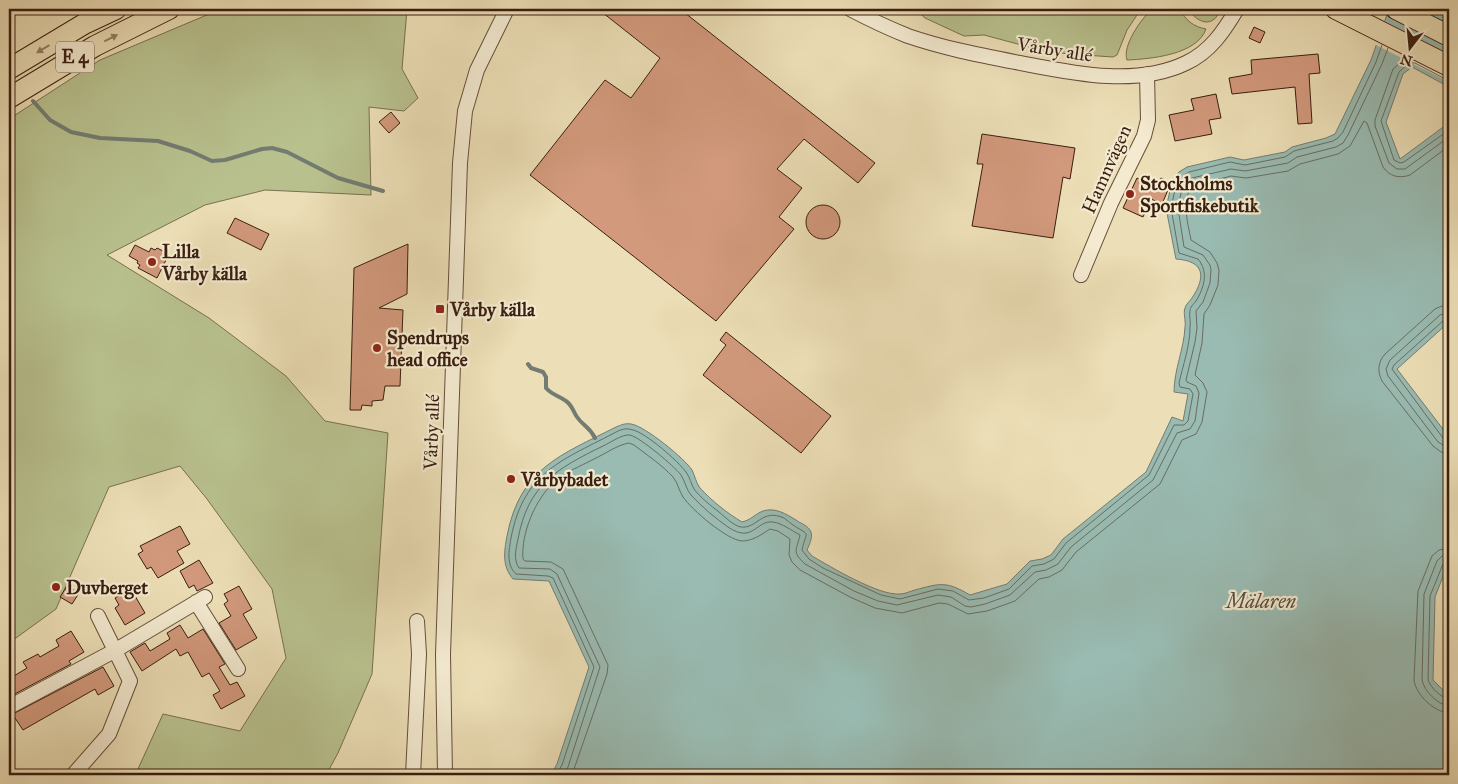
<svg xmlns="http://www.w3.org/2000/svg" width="1458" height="784" viewBox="0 0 1458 784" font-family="'IM FELL Great Primer',serif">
  <rect width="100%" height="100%" fill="#ecdeb6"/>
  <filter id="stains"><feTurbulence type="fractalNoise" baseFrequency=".004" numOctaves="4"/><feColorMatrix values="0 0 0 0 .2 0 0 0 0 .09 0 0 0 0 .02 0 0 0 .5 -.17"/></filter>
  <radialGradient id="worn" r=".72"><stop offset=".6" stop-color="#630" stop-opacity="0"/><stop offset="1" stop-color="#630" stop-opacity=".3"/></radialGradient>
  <path fill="#b8c18e" stroke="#79704f" d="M221,9H407L402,69L418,98L404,111L369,107L371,195L265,190L205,205L107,255L209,318L286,376L325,421L388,433L372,674L338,753L326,775H154L138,769L163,714L240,731L286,658L272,589L207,499L180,466L109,487L56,609L9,643V119L100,60Z
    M915,9H1141L1127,30L1117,55L1113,57L1069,54L1040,50L984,35L964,36L925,18Z
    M1152,9H1180C1185,20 1194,27 1206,29C1197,55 1150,59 1127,60C1122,46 1141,19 1152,9Z
    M1188,9H1221C1219,12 1217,18 1213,20C1204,26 1193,17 1188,9Z"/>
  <path fill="#99bbb2" stroke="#737c71" d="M1389,9H1449V87L1412,67L1403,74L1386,122L1400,159L1446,125L1449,126V322L1397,369L1449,437V561L1435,597L1433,680L1449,696V775H551L557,764L589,667L549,581L513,579C502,566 504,552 507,536C520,468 561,455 616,427C621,425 625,423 631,424C645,426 685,459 692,470C695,476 696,483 700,488C712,501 727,513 742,522C751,520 755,514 763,511C775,507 786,514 796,520C801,524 808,525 811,532C813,538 809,545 807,550L812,556C831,567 879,596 900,594C905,594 911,591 915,590C941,583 946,581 970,595L1007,584L1030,561L1042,559L1051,555L1063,539L1146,472L1172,417L1183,421L1188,394L1174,392C1174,370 1184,349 1185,327C1186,321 1183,313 1185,308C1186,304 1190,301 1192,298C1206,277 1205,261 1176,259L1166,208L1172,182L1179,172L1187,167L1230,157L1244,160L1285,152L1292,147L1326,138L1335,134L1371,60Z"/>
  <path fill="#ecdeb6" d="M1383,20L1449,54V82L1374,44Z"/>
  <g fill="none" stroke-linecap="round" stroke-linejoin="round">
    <path stroke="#6a6c61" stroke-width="1" d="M1407,57L1393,69L1375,120V126L1389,163L1397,169H1405L1449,137
      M1449,81L1415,63H1409L1399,72L1381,121L1394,160L1400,163L1404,162L1449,130
      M1449,305L1442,306L1435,309L1385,354C1378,362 1377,371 1382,381L1433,446L1441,452L1449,453
      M1449,312L1440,315L1390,360L1386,369L1388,376L1438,442L1443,445L1449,446
      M1449,319L1444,320L1394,365L1392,369L1443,438L1449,440
      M1449,548L1439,550L1432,556L1418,591L1414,680C1416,695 1434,712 1449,713
      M1449,555L1442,556L1437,561L1424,594L1422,680C1424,691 1438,705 1449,706
      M1449,561L1443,564L1430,596L1428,680C1431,688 1441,698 1449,699
      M556,775L562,765L594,667L553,578L548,576L516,574C506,565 509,550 511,538C524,470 564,460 618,431C623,429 627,428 633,430C646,433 678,461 686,472C690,477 691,484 694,489C700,497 711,506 719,512C725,517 734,526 741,527C757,529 762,508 784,518C787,520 790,523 793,525C812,537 806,530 802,550L809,559L823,568L881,595L900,599L938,589L953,591L969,600L984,598L1009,589L1032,566L1044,564L1054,559L1066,543L1149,475L1174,425H1184L1188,421L1193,394L1190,389L1180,387L1179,383C1183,365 1190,346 1190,327C1191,322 1189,316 1190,311C1190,307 1193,305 1196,301C1204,288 1209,272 1198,259L1179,253L1171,208L1176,185L1183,176L1189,172L1230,162L1245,165L1285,157L1294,151L1333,141L1338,138L1343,132L1376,62L1382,45
      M564,775L568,767L600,667L557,574L550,569L519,568C513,559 516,549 518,539C528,485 556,469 603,446C610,443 622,434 630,435C641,438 674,466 681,475C685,481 686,489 691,495C702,507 715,518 728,527C753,544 756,520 773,522C782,523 792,531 800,535C797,550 791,551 805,564L854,591L878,601L897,605L938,595L951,597L965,606L971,607L985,604L1010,595L1035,572L1046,570L1058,564L1071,547L1153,480L1177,433L1190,429L1195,421L1199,393L1196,386L1187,382L1186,380L1195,342L1197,328L1196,311L1203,302L1210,283L1211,270L1210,265L1203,255L1184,247L1178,208L1182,188L1187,180L1192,178L1231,169L1245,171L1288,163L1297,157L1336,147L1343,143L1348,135L1382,64L1388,48
      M572,775L607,674L608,665L563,569L551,562L525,561L523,559C521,533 535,500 554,482C565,472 581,466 594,459C605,454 617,445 629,443L634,445C647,455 662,465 673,477C678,483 679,491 683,497C692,510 727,540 742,541C752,541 761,535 770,529L778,531L790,539L789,555L792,562L800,570L850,597L875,608L902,613L939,603L948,604L968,614L987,611L1015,601L1039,579L1049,577L1062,570L1076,552L1160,484L1182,440L1196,434L1202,422L1207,392L1203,383L1195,375L1202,343L1204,314L1210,305L1218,285L1219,270L1217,263L1210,252L1191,240C1188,223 1181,202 1192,186L1231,176L1246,178L1288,171L1300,164L1338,154L1350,146L1364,121L1367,123L1383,167C1389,176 1399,179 1410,175L1449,146"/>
    <path stroke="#737c71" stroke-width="4" d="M33,101L50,120L71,132L100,138L158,141L190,151L212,161L225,160L262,149L272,148L287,152L338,178L383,191
      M528,364L531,368L543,372L546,377V388C552,395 558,395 566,401C572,405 573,411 577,417C583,426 589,426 595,438"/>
  </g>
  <path fill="#d2997c" stroke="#3a1e10" d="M598,9H680L875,163L858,183L804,139L777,169L802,188L779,217L794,229L716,321L530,175L605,80L631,98L660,58Z
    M1254,27L1265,32L1260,43L1249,38Z
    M1318,54L1320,73L1309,74L1312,123L1298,124L1295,87L1232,94L1229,78L1252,74L1251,60Z
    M1216,94L1221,118L1209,120L1212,134L1175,141L1169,115L1194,110L1191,99Z
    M391,112L400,123L389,133L379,122Z
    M982,134L1075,148L1070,179L1063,177L1053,238L972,226L983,164H977Z
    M1137,178L1157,187L1161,178L1171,183L1162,204L1151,199L1143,217L1123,208Z
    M806 222a17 17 0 1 1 34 0a17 17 0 1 1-34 0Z
    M235,218L269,234L261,250L227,233Z
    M408,244L407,294L379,308L403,310L400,386H385L383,400L372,401V406L362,405L361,410H350L354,268Z
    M135,245L149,252L151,248L155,250L157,248L165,252L163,256L167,258L157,278L138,268L140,265L137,263L138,261L129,256Z
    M726,332L831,416L801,453L703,375L726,345L720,340Z
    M180,526L190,544L177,551L184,563L158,578L151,567L147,569L138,554L143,551L140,546Z
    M199,560L213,583L197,591L194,585L189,588L180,571Z
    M67,586L79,593L72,604L60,597Z
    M239,586L252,609L243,614L257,638L236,650L219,623L231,616L224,604L228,601L224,594Z
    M131,589L145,613L125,625L115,608L119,605L115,598Z
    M180,625L188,638L203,629L225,664L219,667L230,685L237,682L245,696L221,709L213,695L220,691L209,673L202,677L188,652L180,656L176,649L142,671L130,652L145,643L150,651L170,639L167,633Z
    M71,631L84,652L69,661L71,664L9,697V679L27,668L23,662L38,654L40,657L59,646L56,640Z
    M103,667L114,686L98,695L95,689L23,730L15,718L9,721V716Z"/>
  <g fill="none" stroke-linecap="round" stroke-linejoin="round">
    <g stroke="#664e3a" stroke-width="16">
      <path id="minor" d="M850,9C869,19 888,28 908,36C943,48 979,55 1015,62C1068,72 1134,88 1186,63C1210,52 1224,31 1237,9
        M1081,275L1111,203L1144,136L1148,120L1147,74
        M196,602L238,669
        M9,707L116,650L205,597
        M73,775L109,734L130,681L98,616
        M413,775L419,654L417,621
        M445,775L443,654L460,163L465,111L477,70L507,9"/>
    </g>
    <g stroke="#3a1e10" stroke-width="22">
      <path id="highway" d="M1336,9L1449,66
        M1396,9L1449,36
        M9,69L84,24L116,9
        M9,98L95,46L169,9"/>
    </g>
    <use href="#minor" stroke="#f3ead0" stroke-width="14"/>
    <use href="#highway" stroke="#ecdeb6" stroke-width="20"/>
  </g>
  <defs><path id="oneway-solid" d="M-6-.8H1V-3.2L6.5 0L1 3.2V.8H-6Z" transform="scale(1.25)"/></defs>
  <g fill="#937e63">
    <use href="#oneway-solid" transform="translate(111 38) rotate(-27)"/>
    <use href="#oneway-solid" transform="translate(43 49) rotate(149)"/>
  </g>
  <g fill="#8f2418" stroke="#f3ead0" stroke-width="2">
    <circle cx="1130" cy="194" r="5"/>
    <circle cx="152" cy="262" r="5"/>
    <rect x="435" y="304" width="10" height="10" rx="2.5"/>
    <circle cx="377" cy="348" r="5"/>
    <circle cx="511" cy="479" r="5"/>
    <circle cx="56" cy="587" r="5"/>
  </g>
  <g text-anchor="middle" stroke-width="4.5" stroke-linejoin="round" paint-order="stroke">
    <rect fill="#f3ead0" stroke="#725b4a" stroke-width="1" x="56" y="41.5" width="38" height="31" rx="4"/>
    <g font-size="18" font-weight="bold" fill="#3a1e10">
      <text x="75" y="63">E 4</text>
    </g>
    <g font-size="19" fill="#3a1e10" stroke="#f3ead0">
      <text transform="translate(1055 49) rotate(9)" y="7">Vårby allé</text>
      <text transform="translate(1106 169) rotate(-66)" y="7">Hamnvägen</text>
      <text transform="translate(431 432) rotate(-88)" y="7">Vårby allé</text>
    </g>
    <g font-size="19" font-weight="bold" fill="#3a1e10" stroke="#f3ead0" text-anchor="start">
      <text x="1140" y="190">Stockholms<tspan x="1140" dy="22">Sportfiskebutik</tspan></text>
      <text x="162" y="258">Lilla<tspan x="162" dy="22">Vårby källa</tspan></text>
      <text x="450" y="316">Vårby källa</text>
      <text x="387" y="344">Spendrups<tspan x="387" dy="22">head office</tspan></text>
      <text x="521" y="486">Vårbybadet</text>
      <text x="66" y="594">Duvberget</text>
    </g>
    <g font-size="20" font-style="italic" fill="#564d41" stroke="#f3ead0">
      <text x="1261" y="608">Mälaren</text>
    </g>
  </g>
  <rect width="1458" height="784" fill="none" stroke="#ecdeb6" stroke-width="30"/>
  <rect x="10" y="10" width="1438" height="764" fill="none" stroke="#3a1e10" stroke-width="2.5"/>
  <rect x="15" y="15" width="1428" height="754" fill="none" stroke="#3a1e10"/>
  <g transform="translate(1410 48) rotate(196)" stroke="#f3ead0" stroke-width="4" paint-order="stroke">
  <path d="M0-4L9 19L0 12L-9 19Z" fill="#3a1e10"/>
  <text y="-8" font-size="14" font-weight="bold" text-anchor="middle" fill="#3a1e10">N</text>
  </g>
  <rect width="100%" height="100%" filter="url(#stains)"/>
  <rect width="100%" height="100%" fill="url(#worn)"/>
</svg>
